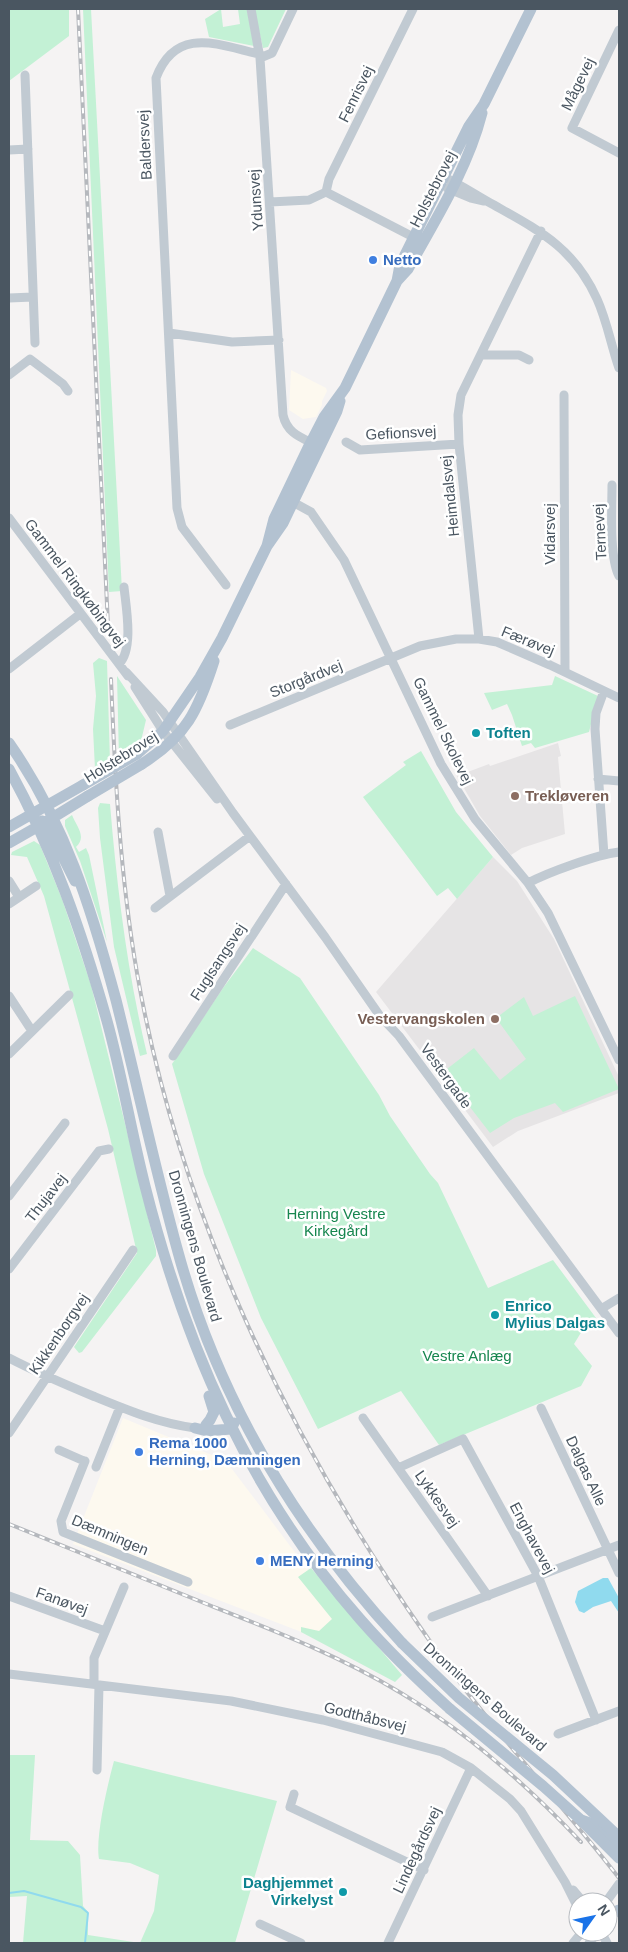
<svg xmlns="http://www.w3.org/2000/svg" width="628" height="1952" viewBox="0 0 628 1952" font-family="Helvetica,sans-serif">
  <rect width="100%" height="100%" fill="#f5f3f3"/>
  <path fill="#fdf9ef" d="M291,370L326,388L327,391L322,401V405L316,417L303,419L289,410Z
    M123,1418L226,1461L343,1616L317,1638L73,1544Z"/>
  <path fill="#e6e4e5" d="M558,743L561,756L558,757L565,834L522,848L511,855L480,816L457,776L489,764L490,766Z
    M493,857L517,881L554,939L619,1077V1093L518,1131L493,1147L376,992Z"/>
  <path fill="#c3f1d5" d="M9,9H69V36L9,81Z
    M83,9H91L122,591L109,592Z
    M221,9L223,27L240,24L238,9H247L254,46L209,37L205,19Z
    M254,9H286L268,47L263,48Z
    M99,658L107,661L110,762L95,769L93,729L96,696L93,663Z
    M117,676L146,720L141,741L119,759Z
    M555,676L598,696L589,732L535,748L531,743L522,746L512,715L507,704L492,710L484,693L552,685Z
    M421,751L456,812L493,857L457,899L448,888L437,896L363,797L406,765L403,762Z
    M100,803L110,804C117,888 127,971 147,1054L140,1056L114,947L100,838L98,808Z
    M72,815C77,827 87,837 76,847L79,852L86,848L89,855L107,942L80,861L65,826V820Z
    M34,841L40,845L62,899L91,985L156,1250V1256L82,1352L79,1353L74,1347L137,1253L108,1129L44,896L27,857L11,855L12,852Z
    M253,948L300,978L379,1095L390,1116L430,1174L438,1183L488,1288L553,1260L596,1318L585,1326L574,1344L592,1366L581,1386L439,1445L401,1391L318,1429L261,1318L204,1174L172,1064L223,988Z
    M575,996L619,1089L563,1112L555,1103L514,1118L490,1133L443,1072L474,1048L500,1080L526,1059L496,1018L524,997L533,1016Z
    M311,1568L402,1675L395,1682L301,1632V1627L319,1631L332,1619L298,1577Z
    M9,1755H35L30,1840L68,1841L80,1855L83,1906L88,1912V1935L140,1943L154,1911L159,1875L130,1863L99,1859C95,1837 108,1783 114,1761L277,1801L235,1943H23L27,1896L9,1897Z"/>
  <path fill="#90daee" d="M603,1578H608L619,1598V1613L611,1601L593,1607L584,1613L579,1611L575,1602L578,1591Z"/>
  <g fill="none" stroke-linecap="round" stroke-linejoin="round">
    <path stroke="#90daee" stroke-width="2" d="M9,1893L24,1891L81,1907L88,1913L85,1943"/>
    <path stroke="#c1cad2" stroke-width="9" d="M251,9L260,58L283,415C287,433 300,437 316,445
      M619,30L572,128L619,153
      M260,58L272,53L293,9
      M25,75L35,343
      M9,150L28,149
      M444,177C462,185 477,196 494,205C540,231 574,248 597,299C607,321 611,345 619,368
      M447,188L471,198L484,201
      M326,192L329,179L413,9
      M326,192L419,240
      M270,202L309,200L326,192
      M9,298L33,297
      M169,333L232,342L279,340
      M481,355H519L529,360
      M9,375L30,359L63,384L68,391
      M564,395L565,672
      M346,442L360,450L459,444
      M612,485C612,508 609,557 619,576
      M289,500L311,512L344,560L441,764L475,819L528,883L548,913L619,1060
      M9,518L128,676
      M226,585L182,527L177,508L156,78C176,25 219,45 259,54
      M479,639L459,444L458,415L461,395L541,231
      M119,664C134,649 126,607 124,587
      M9,669L80,614
      M126,672L163,712L233,813L325,937L380,1016L399,1036L619,1333
      M135,687L163,731L217,799
      M230,725L420,646L456,639H479L497,642L550,665L619,698
      M598,779L619,781
      M158,832L170,896
      M604,855L595,729L596,713L604,691
      M9,881L19,897
      M528,883C549,872 596,855 619,852
      M9,904L36,886
      M155,908L250,836
      M9,996L32,1031
      M9,1054L69,995
      M173,1056L286,884
      M9,1196L65,1123
      M9,1269L99,1151L109,1149
      M601,1309L619,1298
      M9,1358C36,1372 64,1384 93,1396C127,1410 158,1423 195,1428
      M541,1408L619,1573
      M363,1418L488,1596
      M9,1433L133,1250
      M59,1450L84,1461
      M85,1461L61,1521L63,1532L188,1582
      M96,1467L120,1407
      M398,1468L463,1439L538,1576L596,1720
      M9,1596L105,1631
      M432,1617L619,1545
      M9,1674L231,1701L323,1720L442,1752L471,1768L510,1799L521,1811L565,1882L578,1908
      M94,1684V1658L124,1587
      M558,1734L619,1711
      M97,1770L99,1685
      M294,1794L290,1807L424,1870
      M573,1890L583,1902
      M260,1924L301,1943
      M601,1932L607,1943
      M388,1943L471,1768
      M573,1943L582,1932
      M589,1943L598,1932"/>
    <path stroke="#b3c2d1" stroke-width="11" d="M397,281L408,269C436,219 468,168 482,113
      M267,546L274,519L309,446L324,417L345,388L397,281L400,265L469,126L484,104L531,9
      M9,743C65,823 91,907 116,1000C137,1084 155,1169 178,1252C219,1402 297,1530 402,1643
      M137,754L163,731L200,677L222,638L267,546L283,523L337,411L340,401
      M142,764C187,735 198,711 214,661
      M9,769C53,849 82,933 107,1021C122,1075 131,1131 145,1186C186,1348 249,1493 360,1619C388,1651 419,1681 450,1709
      M42,821L52,835L75,881
      M9,827L83,785
      M9,843L44,823L88,796
      M206,1425L210,1420L214,1412L209,1396
      M195,1428L207,1431L231,1429L234,1423
      M581,1820L596,1825L619,1849
      M613,1913L619,1910"/>
    <g stroke="#b5b8bd" stroke-width="4">
      <path id="rail" d="M78,9L108,625
        M111,679C115,777 120,875 137,973C179,1213 288,1438 427,1637C485,1722 556,1797 619,1878
        M9,1524C75,1551 142,1578 209,1605C275,1631 340,1656 401,1693C468,1733 528,1786 581,1842"/>
    </g>
    <use href="#rail" stroke="#fff" stroke-width="2" stroke-dasharray="5.5" stroke-linecap="butt"/>
    <path stroke="#c1cad2" stroke-width="9" d="M606,1902L619,1884"/>
    <path stroke="#b3c2d1" stroke-width="11" d="M83,785L137,754
      M88,796L142,764
      M402,1643L459,1698L553,1775L619,1837
      M450,1709L543,1786L581,1820L619,1858"/>
  </g>
  <g fill="#3f7fe0" stroke="#fff" stroke-width="2">
    <circle cx="373" cy="260" r="5"/>
    <circle cx="139" cy="1452" r="5"/>
    <circle cx="260" cy="1561" r="5"/>
  </g>
  <g fill="#0f9aa8" stroke="#fff" stroke-width="2">
    <circle cx="476" cy="733" r="5"/>
    <circle cx="495" cy="1315" r="5"/>
    <circle cx="343" cy="1892" r="5"/>
  </g>
  <g fill="#8d6e63" stroke="#fff" stroke-width="2">
    <circle cx="515" cy="796" r="5"/>
    <circle cx="495" cy="1019" r="5"/>
  </g>
  <g text-anchor="middle" stroke-width="5" stroke-linejoin="round" paint-order="stroke">
    <g font-size="15" fill="#4a5661" stroke="#fff">
      <text transform="translate(578 84) rotate(-64)" y="5">Mågevej</text>
      <text transform="translate(356 94) rotate(-64)" y="5">Fenrisvej</text>
      <text transform="translate(145 145) rotate(-93)" y="5">Baldersvej</text>
      <text transform="translate(433 189) rotate(-63)" y="5">Holstebrovej</text>
      <text transform="translate(256 200) rotate(-94)" y="5">Ydunsvej</text>
      <text transform="translate(401 433) rotate(-3)" y="5">Gefionsvej</text>
      <text transform="translate(450 496) rotate(-96)" y="5">Heimdalsvej</text>
      <text transform="translate(600 532) rotate(-93)" y="5">Ternevej</text>
      <text transform="translate(550 534) rotate(-90)" y="5">Vidarsvej</text>
      <text transform="translate(75 583) rotate(53)" y="5">Gammel Ringkøbingvej</text>
      <text transform="translate(528 641) rotate(22)" y="5">Færøvej</text>
      <text transform="translate(306 679) rotate(-22)" y="5">Storgårdvej</text>
      <text transform="translate(443 731) rotate(64)" y="5">Gammel Skolevej</text>
      <text transform="translate(121 757) rotate(-32)" y="5">Holstebrovej</text>
      <text transform="translate(218 962) rotate(-57)" y="5">Fuglsangsvej</text>
      <text transform="translate(446 1076) rotate(54)" y="5">Vestergade</text>
      <text transform="translate(46 1198) rotate(-52)" y="5">Thujavej</text>
      <text transform="translate(195 1246) rotate(74)" y="5">Dronningens Boulevard</text>
      <text transform="translate(59 1334) rotate(-56)" y="5">Kikkenborgvej</text>
      <text transform="translate(586 1471) rotate(65)" y="5">Dalgas Alle</text>
      <text transform="translate(437 1499) rotate(55)" y="5">Lykkesvej</text>
      <text transform="translate(110 1535) rotate(23)" y="5">Dæmningen</text>
      <text transform="translate(532 1538) rotate(62)" y="5">Enghavevej</text>
      <text transform="translate(62 1601) rotate(20)" y="5">Fanøvej</text>
      <text transform="translate(485 1697) rotate(41)" y="5">Dronningens Boulevard</text>
      <text transform="translate(365 1717) rotate(14)" y="5">Godthåbsvej</text>
      <text transform="translate(417 1850) rotate(-65)" y="5">Lindegårdsvej</text>
    </g>
    <g font-size="15" font-weight="bold" fill="#366cbe" stroke="#fff" text-anchor="start">
      <text x="383" y="265">Netto</text>
      <text x="149" y="1448">Rema 1000<tspan x="149" dy="17">Herning, Dæmningen</tspan></text>
      <text x="270" y="1566">MENY Herning</text>
    </g>
    <g font-size="15" font-weight="bold" fill="#0d838f" stroke="#fff" text-anchor="start">
      <text x="486" y="738">Toften</text>
      <text x="505" y="1311">Enrico<tspan x="505" dy="17">Mylius Dalgas</tspan></text>
      <text x="333" y="1888" text-anchor="end">Daghjemmet<tspan x="333" dy="17">Virkelyst</tspan></text>
    </g>
    <g font-size="15" font-weight="bold" fill="#785e54" stroke="#fff" text-anchor="start">
      <text x="525" y="801">Trekløveren</text>
      <text x="485" y="1024" text-anchor="end">Vestervangskolen</text>
    </g>
    <g font-size="15" fill="#17864f" stroke="#fff">
      <text x="336" y="1219">Herning Vestre<tspan x="336" dy="17">Kirkegård</tspan></text>
      <text x="467" y="1361">Vestre Anlæg</text>
    </g>
  </g>
  <rect width="628" height="1952" fill="none" stroke="#4a5661" stroke-width="20"/>
  <g transform="translate(593 1917) rotate(57)"><circle r="24" fill="#ffffff" stroke="#b7bbc0"/>
  <path d="M0-4L9 19L0 12L-9 19Z" fill="#1a73e8"/>
  <text y="-8" font-size="14" font-weight="bold" text-anchor="middle" fill="#4a5661">N</text>
  </g>
</svg>
